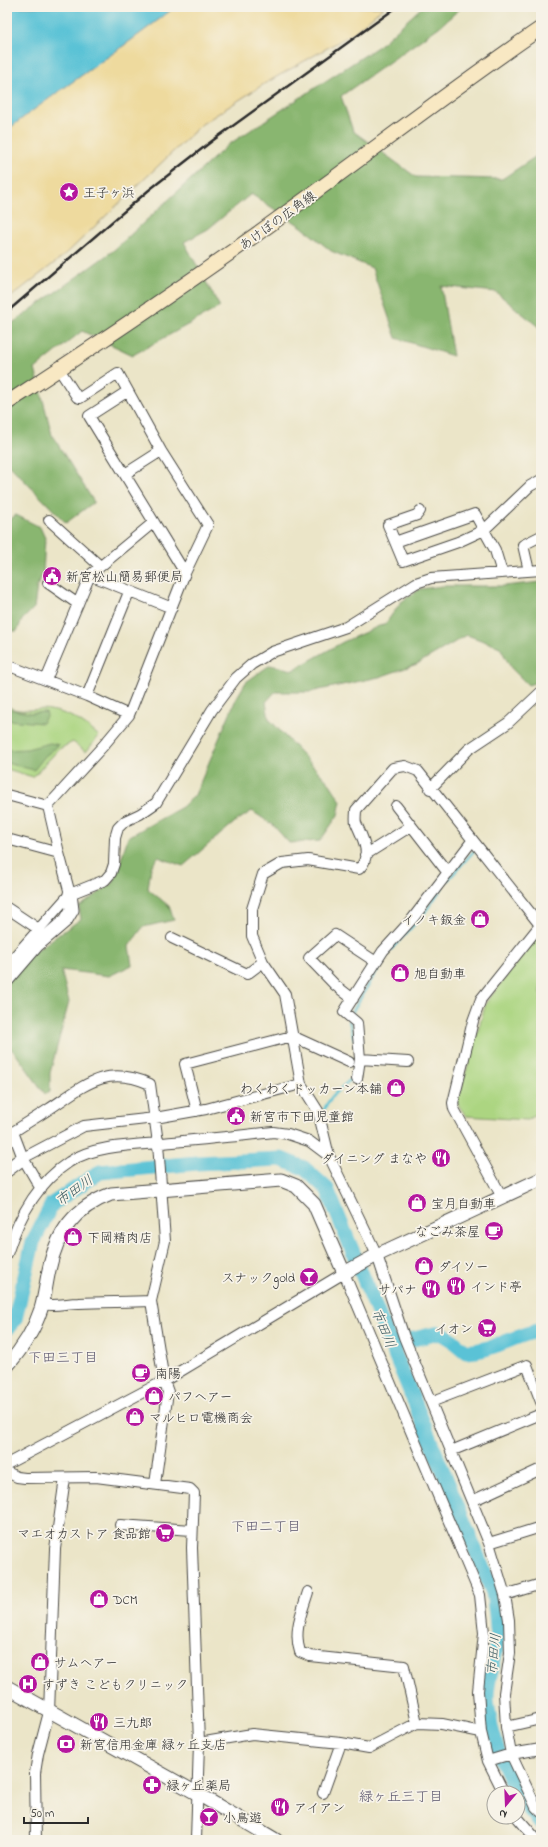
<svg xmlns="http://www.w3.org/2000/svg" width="548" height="1847" viewBox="0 0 548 1847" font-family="'Indie Flower','Klee One',sans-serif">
  <rect width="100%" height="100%" fill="#f7f3e8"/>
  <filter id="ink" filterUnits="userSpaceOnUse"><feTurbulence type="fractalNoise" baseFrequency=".025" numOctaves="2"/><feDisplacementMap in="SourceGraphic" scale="8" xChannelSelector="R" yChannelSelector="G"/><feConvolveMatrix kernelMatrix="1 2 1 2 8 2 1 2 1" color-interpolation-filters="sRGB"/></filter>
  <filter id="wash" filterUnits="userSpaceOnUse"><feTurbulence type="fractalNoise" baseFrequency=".012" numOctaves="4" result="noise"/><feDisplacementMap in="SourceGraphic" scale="16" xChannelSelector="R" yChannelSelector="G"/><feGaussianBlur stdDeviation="0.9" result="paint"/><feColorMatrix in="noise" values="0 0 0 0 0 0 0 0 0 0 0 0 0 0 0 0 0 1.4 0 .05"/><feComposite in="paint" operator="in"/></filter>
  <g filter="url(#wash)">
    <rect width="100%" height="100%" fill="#ebe5c8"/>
    <path fill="#acd581" stroke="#6c8056" d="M7,705C17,715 37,707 50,710C70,713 84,723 99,736L86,752L73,742L59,749L33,777L7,769Z
      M541,931V1111L527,1120L466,1116L457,1103L486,1003Z"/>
    <path fill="#89b66f" stroke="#5a704d" d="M422,7H462L439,27L341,96L353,131L416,177L502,179L541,153V329L496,292L441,286L453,356L396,338L372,268L331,251L302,227L251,194L208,229L184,242L220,307L133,355L82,331L35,369L52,435L94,502L66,523L7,463V327L114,250L228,145L379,46Z
      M16,515L40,527L45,538L43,574L37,586L34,608L22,620L17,631H7V521Z
      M541,582V681L528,685L511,668L500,647L467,635L417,664L379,677L310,692H275L266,702L269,719L330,784L341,801L338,815L320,841L289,843L273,825L252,811L235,822L183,866L158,857L151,867L148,889L169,906L174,920L143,927L129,946L132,965L109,976L61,970L69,1002L50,1073V1092L45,1094L16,1054L9,1047L7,1051V971L81,919L79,907L114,882L128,837L182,807L195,795L236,699L246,682L270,665L293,670L343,642L386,623L401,602L420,589L442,586H504Z
      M7,709L30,713L46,712L47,715L42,723L7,720Z
      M50,743L59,745L45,756L34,770L7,763V750L27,749Z"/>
    <path fill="#eeda9e" stroke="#8c8264" d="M175,7H384L352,34L264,84L202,124L66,254L7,300V130C62,87 121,50 175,7Z"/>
    <path fill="#5ac2d6" stroke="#427680" d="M7,7H175C121,50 62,87 7,130Z"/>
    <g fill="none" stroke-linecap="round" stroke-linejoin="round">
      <path stroke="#5ac2d6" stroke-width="2.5" d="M448,880L474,851
        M351,1014L387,954L423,915L442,888
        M349,1021L354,1039
        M323,1112C329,1096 339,1090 352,1078L353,1074"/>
      <path stroke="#5ac2d6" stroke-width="15" d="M7,1329L15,1319L33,1242L52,1204L100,1172L197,1163L281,1159L304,1168L327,1189L493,1593C495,1608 498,1624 497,1639C497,1659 486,1679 487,1699C490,1742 511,1792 541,1823
        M392,1344L439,1333L448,1337L466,1352C493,1351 515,1335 541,1330"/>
    </g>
  </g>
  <g filter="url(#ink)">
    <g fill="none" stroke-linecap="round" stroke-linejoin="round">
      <g stroke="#484743" stroke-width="12">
        <path id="minor" d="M128,391L89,416L185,573
          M125,474L161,451
          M420,511L417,515L388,525L403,561L458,542L484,530L530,486L541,480
          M49,520L100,566
          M395,542L475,514L495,550L502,573
          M529,571L523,545L541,536
          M90,575L172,608
          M48,583L78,604
          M7,665L87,696L129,715
          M46,680L90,575L154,522
          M87,696L129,592
          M430,789L469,749L508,723L541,692
          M7,795L48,806
          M48,806L103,746L129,715L185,573L208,525L161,451L118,373L80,398L77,397L59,369
          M48,806L59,853L70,894
          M396,806L448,873
          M7,839L59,853
          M365,855L411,826
          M7,908L40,930
          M172,938L247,974L263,962
          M7,965L70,894L105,880L111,873L114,864L115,838L118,828L125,821L140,814L156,803L212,710L236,678L252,664L272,652L346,627L416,583L431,578L541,570
          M353,999L335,985L309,958L335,935L376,962
          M360,1059L408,1062
          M357,1079L360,1059L357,1023L344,1012L383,951L413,918L472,841
          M197,1111L185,1064L292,1036L349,1062
          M329,1156L318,1111L301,1084L285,994L263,962L252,936V909L263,874L282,863L308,860L359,869C373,855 362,837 356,823C355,819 356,814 356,810L393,768L405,766L418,771L540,925
          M23,1158L84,1126L155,1118L206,1109L301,1084
          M41,1189L23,1158L13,1132C25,1124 37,1117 49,1109C84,1086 105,1064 150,1084L158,1143L165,1241L151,1301L164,1381L168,1392L155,1484
          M502,1197L454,1109L453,1103L473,1021L481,999L541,924
          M7,1254C18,1219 37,1183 69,1162C95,1144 142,1145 173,1142C206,1139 240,1136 273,1132L288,1134L309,1141L329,1156L377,1255L404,1337L489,1543L505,1595L509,1620L510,1653L504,1693L506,1727L511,1754L536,1807L541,1812
          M42,1304C56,1307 65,1303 79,1303C103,1302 127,1302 151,1301
          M431,1402L527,1365L541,1402
          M451,1451L541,1414
          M7,1464L164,1381L344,1273L480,1595L484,1633L478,1691L481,1732L488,1761L504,1793
          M7,1472L17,1477L25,1478L96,1477L190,1489L194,1493L192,1548L199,1743L196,1840
          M472,1501L541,1469
          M120,1525L192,1530
          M489,1543L541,1527
          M308,1592C302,1612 293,1631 300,1652L310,1656L404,1666L417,1723
          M505,1595L541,1584
          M506,1727L541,1719
          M199,1743L252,1734L341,1743L369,1748L417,1723L442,1724L481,1732
          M488,1761L511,1754L541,1749
          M323,1793L341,1743
          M517,1817L537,1840
          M36,1840L35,1773L38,1754L49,1712L55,1549L65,1478"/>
      </g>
      <g stroke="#484743" stroke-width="15">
        <path id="tertiary" d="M7,980L37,945L66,920L72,910L70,894
          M7,1170L23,1158
          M7,1366C22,1349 34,1331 41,1309C45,1296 46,1283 49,1270C57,1232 74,1208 111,1194L281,1180L296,1186L314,1204L344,1273L377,1255L541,1179
          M7,1687L198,1794L276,1840"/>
      </g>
      <g stroke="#484743" stroke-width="16">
        <path id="secondary" d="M7,403C101,342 195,279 286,213C371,152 454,87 541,28"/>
      </g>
      <use href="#minor" stroke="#fff" stroke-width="10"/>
      <use href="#tertiary" stroke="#fff" stroke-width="13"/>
      <use href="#secondary" stroke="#f8e8c3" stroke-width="14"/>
      <path stroke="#2b2b2b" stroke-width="2.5" d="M7,312L149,190L212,141L397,7"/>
    </g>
  </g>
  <defs>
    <g id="sight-disc" transform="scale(1)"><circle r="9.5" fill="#b5179e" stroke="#f7f3e8"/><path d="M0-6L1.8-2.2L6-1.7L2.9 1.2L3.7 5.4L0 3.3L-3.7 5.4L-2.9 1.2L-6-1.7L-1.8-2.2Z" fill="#fff"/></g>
    <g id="civic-disc" transform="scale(1)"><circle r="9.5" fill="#b5179e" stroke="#f7f3e8"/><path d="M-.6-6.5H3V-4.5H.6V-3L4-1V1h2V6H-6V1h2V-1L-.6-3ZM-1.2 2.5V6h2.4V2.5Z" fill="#fff"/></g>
    <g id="shop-disc" transform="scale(1)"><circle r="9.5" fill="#b5179e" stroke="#f7f3e8"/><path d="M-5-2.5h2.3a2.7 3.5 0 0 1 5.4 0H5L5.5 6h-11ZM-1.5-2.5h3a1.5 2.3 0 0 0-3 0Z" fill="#fff"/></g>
    <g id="restaurant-disc" transform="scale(1)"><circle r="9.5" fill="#b5179e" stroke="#f7f3e8"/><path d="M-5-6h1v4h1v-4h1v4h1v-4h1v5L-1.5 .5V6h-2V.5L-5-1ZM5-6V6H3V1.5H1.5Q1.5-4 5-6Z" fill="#fff"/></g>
    <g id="cafe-disc" transform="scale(1)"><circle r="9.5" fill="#b5179e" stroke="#f7f3e8"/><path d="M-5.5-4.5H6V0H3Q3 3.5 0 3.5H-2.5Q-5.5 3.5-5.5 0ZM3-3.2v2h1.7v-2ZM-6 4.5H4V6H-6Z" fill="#fff"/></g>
    <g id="bar-disc" transform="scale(1)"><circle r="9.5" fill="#b5179e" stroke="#f7f3e8"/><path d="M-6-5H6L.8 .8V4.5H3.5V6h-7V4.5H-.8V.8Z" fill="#fff"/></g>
    <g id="supermarket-disc" transform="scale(1)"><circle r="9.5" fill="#b5179e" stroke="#f7f3e8"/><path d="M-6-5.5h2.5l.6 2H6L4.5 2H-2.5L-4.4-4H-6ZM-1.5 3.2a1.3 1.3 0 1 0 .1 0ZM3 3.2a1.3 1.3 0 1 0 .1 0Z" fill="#fff"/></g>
    <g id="hospital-disc" transform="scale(1)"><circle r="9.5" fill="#b5179e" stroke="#f7f3e8"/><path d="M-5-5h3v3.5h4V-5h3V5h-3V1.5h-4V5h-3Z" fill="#fff"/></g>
    <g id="bank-disc" transform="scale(1)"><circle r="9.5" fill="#b5179e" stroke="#f7f3e8"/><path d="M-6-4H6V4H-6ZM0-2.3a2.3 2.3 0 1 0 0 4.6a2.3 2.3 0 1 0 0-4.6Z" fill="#fff"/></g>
    <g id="pharmacy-disc" transform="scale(1)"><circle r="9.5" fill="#b5179e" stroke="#f7f3e8"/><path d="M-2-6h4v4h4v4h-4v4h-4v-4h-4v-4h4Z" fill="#fff"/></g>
  </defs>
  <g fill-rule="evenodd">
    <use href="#sight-disc" x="69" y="192"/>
    <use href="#civic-disc" x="52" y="576"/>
    <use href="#shop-disc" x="480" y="919"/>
    <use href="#shop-disc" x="400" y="973"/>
    <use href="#shop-disc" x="396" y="1088"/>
    <use href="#civic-disc" x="236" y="1116"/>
    <use href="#restaurant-disc" x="441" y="1158"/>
    <use href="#shop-disc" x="417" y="1203"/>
    <use href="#cafe-disc" x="494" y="1231"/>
    <use href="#shop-disc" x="73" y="1237"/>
    <use href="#shop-disc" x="424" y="1266"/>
    <use href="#bar-disc" x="309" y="1277"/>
    <use href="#restaurant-disc" x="456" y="1286"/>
    <use href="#restaurant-disc" x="431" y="1289"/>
    <use href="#supermarket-disc" x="487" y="1328"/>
    <use href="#cafe-disc" x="141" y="1373"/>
    <use href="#shop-disc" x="154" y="1396"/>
    <use href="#shop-disc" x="135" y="1417"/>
    <use href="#supermarket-disc" x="165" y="1533"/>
    <use href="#shop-disc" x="99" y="1599"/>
    <use href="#shop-disc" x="40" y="1662"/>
    <use href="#hospital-disc" x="28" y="1684"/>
    <use href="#restaurant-disc" x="99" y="1722"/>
    <use href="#bank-disc" x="66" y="1744"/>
    <use href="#pharmacy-disc" x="152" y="1785"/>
    <use href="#restaurant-disc" x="280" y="1807"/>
    <use href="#bar-disc" x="209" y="1817"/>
  </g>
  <g text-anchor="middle" stroke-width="3.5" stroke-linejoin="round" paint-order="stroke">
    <g font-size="13" fill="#2b2b2b" stroke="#f7f3e8" text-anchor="start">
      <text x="83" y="197">王子ヶ浜</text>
      <text x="66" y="581">新宮松山簡易郵便局</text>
      <text x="466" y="924" text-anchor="end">イノキ鈑金</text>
      <text x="414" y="978">旭自動車</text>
      <text x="382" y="1093" text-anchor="end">わくわくドッカーン本舗</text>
      <text x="250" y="1121">新宮市下田児童館</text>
      <text x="427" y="1163" text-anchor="end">ダイニング まなや</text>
      <text x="431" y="1208">宝月自動車</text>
      <text x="480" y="1236" text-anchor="end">なごみ茶屋</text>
      <text x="87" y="1242">下岡精肉店</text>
      <text x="438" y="1271">ダイソー</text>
      <text x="295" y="1282" text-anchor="end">スナックgold</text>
      <text x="470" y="1291">インド亭</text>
      <text x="417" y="1294" text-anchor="end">サパナ</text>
      <text x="473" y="1333" text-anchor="end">イオン</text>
      <text x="155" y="1378">南陽</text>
      <text x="168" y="1401">パフヘアー</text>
      <text x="149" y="1422">マルヒロ電機商会</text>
      <text x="151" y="1538" text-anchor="end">マエオカストア 食品館</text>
      <text x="113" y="1604">DCM</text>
      <text x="54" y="1667">サムヘアー</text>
      <text x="42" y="1689">すずき こどもクリニック</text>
      <text x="113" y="1727">三九郎</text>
      <text x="80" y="1749">新宮信用金庫 緑ヶ丘支店</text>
      <text x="166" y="1790">緑ヶ丘薬局</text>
      <text x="294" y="1812">アイアン</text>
      <text x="223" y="1822">小鳥遊</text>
    </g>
    <g font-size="13" fill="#2b2b2b" stroke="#f7f3e8">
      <text transform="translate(277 220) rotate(-36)" y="5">あけぼの広角線</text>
    </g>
    <g font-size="14" font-style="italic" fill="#39585e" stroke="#f7f3e8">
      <text transform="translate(74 1190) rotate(-35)" y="5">市田川</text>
      <text transform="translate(384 1328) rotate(68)" y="5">市田川</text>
      <text transform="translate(493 1654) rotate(-84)" y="5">市田川</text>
    </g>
    <g font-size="14" fill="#5d586f" stroke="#f7f3e8">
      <text x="63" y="1362">下田三丁目</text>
      <text x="266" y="1531">下田二丁目</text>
      <text x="401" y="1801">緑ヶ丘三丁目</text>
    </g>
  </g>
  <rect width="548" height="1847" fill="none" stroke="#f7f3e8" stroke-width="24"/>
  <g transform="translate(506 1805) rotate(199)"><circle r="19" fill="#f7f3e8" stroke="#a5a39c"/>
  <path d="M0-3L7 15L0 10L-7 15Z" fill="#b5179e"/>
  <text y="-6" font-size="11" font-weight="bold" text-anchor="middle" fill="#2b2b2b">N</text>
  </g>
  <path d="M24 1817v6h64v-6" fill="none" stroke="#2b2b2b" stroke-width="2"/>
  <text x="30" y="1817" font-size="12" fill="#2b2b2b" stroke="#f7f3e8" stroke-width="3" paint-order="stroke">50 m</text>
</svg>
